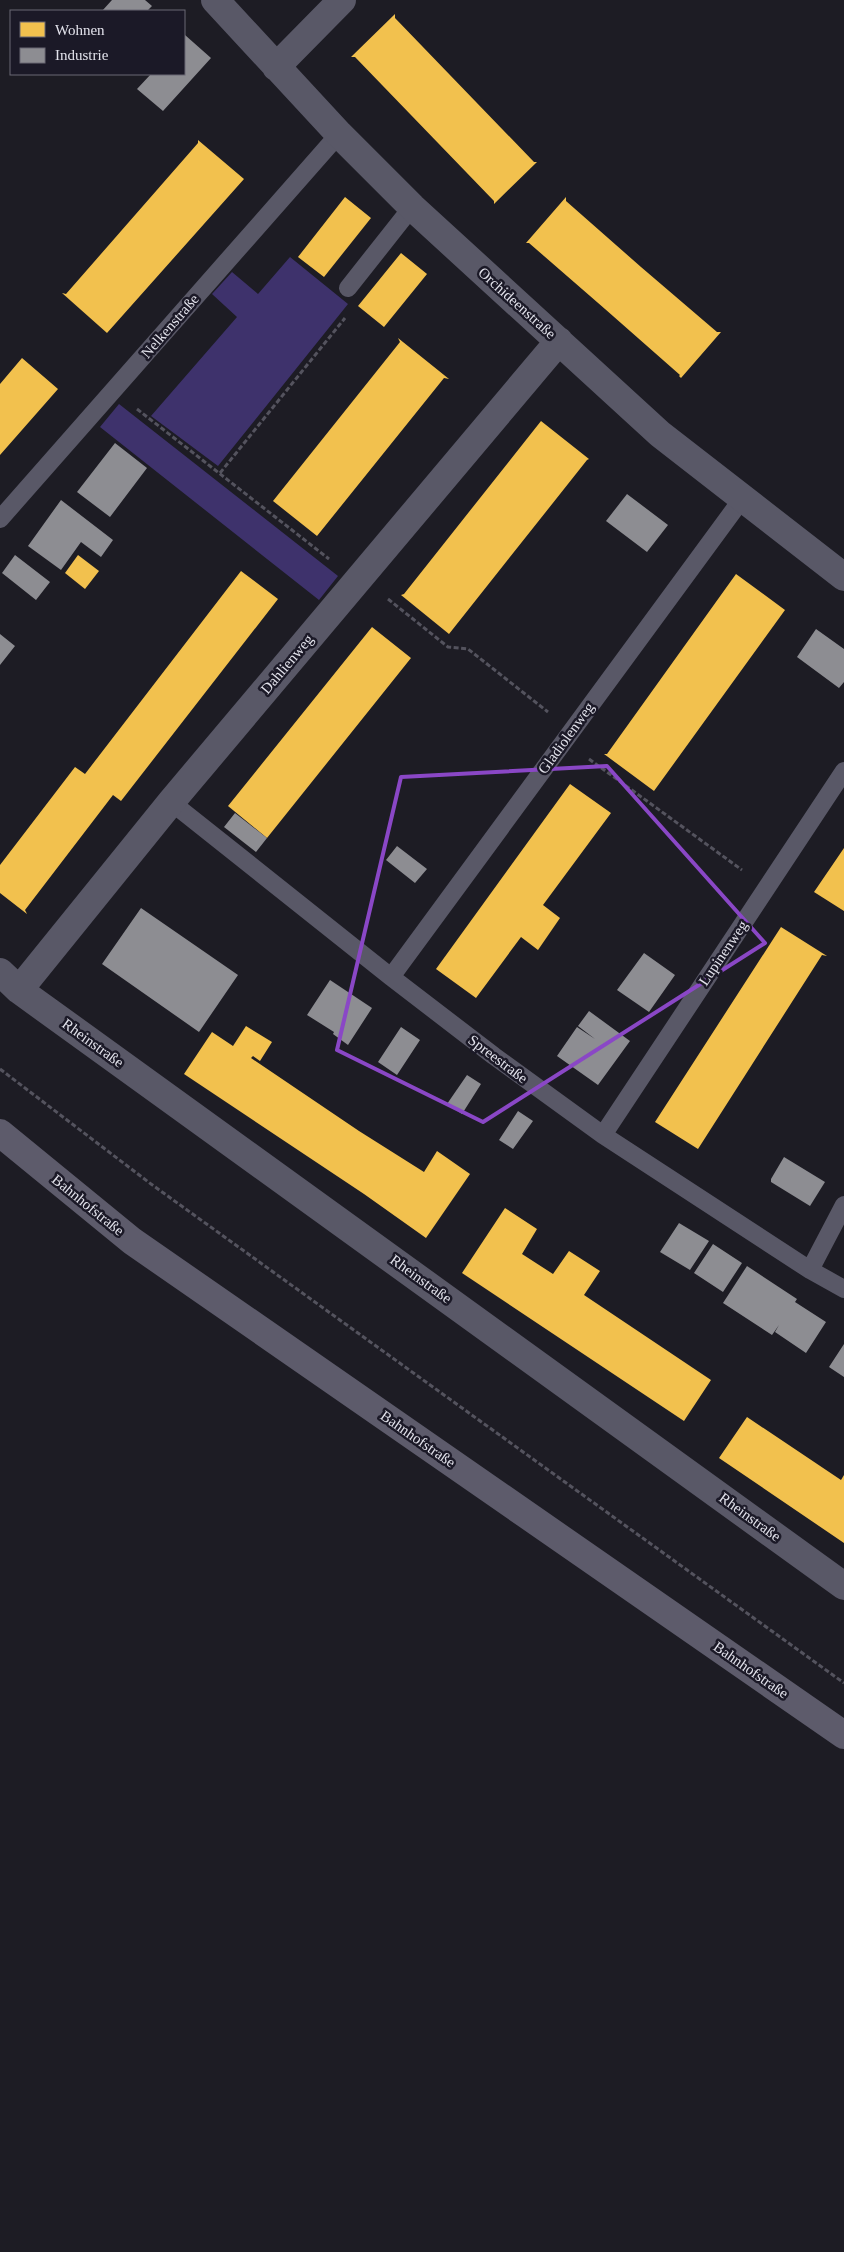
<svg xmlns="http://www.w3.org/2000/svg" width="844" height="2252" viewBox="0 0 844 2252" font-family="Georgia,serif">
  <rect width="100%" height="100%" fill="#1d1c24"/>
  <path fill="#3e326c" d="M290,257L348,304L218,466L151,416L237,317L212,294L232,272L258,294Z
    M119,404L338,576L319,600L100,427Z"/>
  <path fill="#f2c14e" d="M395,14V18L534,162H537L494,204V201L355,57H351Z
    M198,140L244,179L107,333L62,293L66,294L198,143Z
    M345,197L371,218L324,277L298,257Z
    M566,197V201L641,267L717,332H721L681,378L679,376L680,375L605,309L529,243H526Z
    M401,253L427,274L384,327L358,306Z
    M398,338L449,379L444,378L317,536L273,501L400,342Z
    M22,358L58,389L0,455V384Z
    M541,421L589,459L587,460L449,634L401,595L404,594Z
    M78,555L99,571L85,589L65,573Z
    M241,571L278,599L121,801L113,795L25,910L27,914L0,893V865L75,767L85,774Z
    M736,574L785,610L654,791L604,754H607Z
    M372,627L411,658L267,838L228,806Z
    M570,784L611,813L543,905L560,918L538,950L521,937L476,998L436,969Z
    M844,848V911L814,892Z
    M781,927L827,956L822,955L698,1149L655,1122Z
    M246,1026L272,1042L260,1061L253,1056L251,1058L359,1131L424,1172L437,1151L470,1174L426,1238L364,1194L184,1074L212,1032L233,1046Z
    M505,1208L537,1229L522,1254L553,1274L569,1251L600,1271L584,1295L711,1380L684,1421L462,1273Z
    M747,1417L841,1480L844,1475V1543L719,1458Z"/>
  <path fill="#8d8d92" d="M112,0H145L152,6L147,11H102Z
    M185,35L211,58L163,111L137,89L151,74H184Z
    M115,443L147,468L110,517L77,492Z
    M627,494L668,525L647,552L606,521Z
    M61,500L113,540L101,557L81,542L61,570L28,546Z
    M15,555L50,582L36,600L2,573Z
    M816,629L844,649V682L839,688L797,657Z
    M0,634L15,646L0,665Z
    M235,813L267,838L256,852L224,827Z
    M397,846L427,869L415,883L386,860Z
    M141,908L238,975L199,1032L102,964Z
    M644,953L675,975L649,1012L617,990Z
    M330,980L372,1008L348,1045L333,1034L334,1032L307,1015Z
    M589,1011L630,1041L598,1085L557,1056L577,1027L595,1039L578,1026Z
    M401,1027L420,1040L397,1075L378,1062Z
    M467,1075L481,1084L462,1114L447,1104Z
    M518,1111L533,1121L513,1149L499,1140Z
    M784,1157L825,1182L810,1206L771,1182V1179Z
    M679,1223L709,1241L690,1270L660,1252Z
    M713,1244L742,1263L723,1292L694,1273Z
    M747,1266L797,1299L795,1302L826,1322L806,1353L775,1332L779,1325L772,1335L723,1303Z
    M844,1344V1377L829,1367Z"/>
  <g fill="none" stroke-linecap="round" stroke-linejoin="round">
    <path stroke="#54535e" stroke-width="3" stroke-dasharray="5 2.5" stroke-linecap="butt" d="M137,409L329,559
      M220,473L345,318
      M388,599L448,647L468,649L548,712
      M589,759L742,870
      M0,1069L151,1184L844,1683"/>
    <path stroke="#595867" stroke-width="18" d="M348,288L412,207
      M0,519L339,134
      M171,802L391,977L494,1056L603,1135L810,1270L844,1289
      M391,977L742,499
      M603,1135L844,771
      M810,1270L844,1205"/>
    <path stroke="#595867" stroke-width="28" d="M215,0L339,134L412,207L660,434L844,577
      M276,67L342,0
      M0,972L19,990L844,1586
      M19,990L171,802L559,341"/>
    <path stroke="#5d5b6b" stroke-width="28" d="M0,1133L132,1241L844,1735"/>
  </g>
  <path fill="none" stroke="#8a47c6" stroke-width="4" stroke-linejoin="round" d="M607,766L765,943L483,1122L337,1050L401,777Z"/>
  <g text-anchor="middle" stroke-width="5" stroke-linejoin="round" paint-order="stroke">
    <g font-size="15" fill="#e2e2eb" stroke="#1b1927">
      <text transform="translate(517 303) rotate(42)" y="5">Orchideenstraße</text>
      <text transform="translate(170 326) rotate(-49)" y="5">Nelkenstraße</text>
      <text transform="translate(287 664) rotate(-50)" y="5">Dahlienweg</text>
      <text transform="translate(566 738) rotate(-54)" y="5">Gladiolenweg</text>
      <text transform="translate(723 953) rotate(-56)" y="5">Lupinenweg</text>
      <text transform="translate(93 1043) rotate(36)" y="5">Rheinstraße</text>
      <text transform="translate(498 1059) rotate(37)" y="5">Spreestraße</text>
      <text transform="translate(88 1205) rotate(39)" y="5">Bahnhofstraße</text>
      <text transform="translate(421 1279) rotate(36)" y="5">Rheinstraße</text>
      <text transform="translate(418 1439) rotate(35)" y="5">Bahnhofstraße</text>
      <text transform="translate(750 1517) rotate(36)" y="5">Rheinstraße</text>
      <text transform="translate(751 1670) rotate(35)" y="5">Bahnhofstraße</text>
    </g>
  </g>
  <rect x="10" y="10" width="175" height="65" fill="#1b1927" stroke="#6b6975"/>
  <rect x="20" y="22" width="25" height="15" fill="#f2c14e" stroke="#6b6975"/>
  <text x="55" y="35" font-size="15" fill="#e2e2eb">Wohnen</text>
  <rect x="20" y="48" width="25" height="15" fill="#8d8d92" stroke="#6b6975"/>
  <text x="55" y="60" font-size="15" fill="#e2e2eb">Industrie</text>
</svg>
